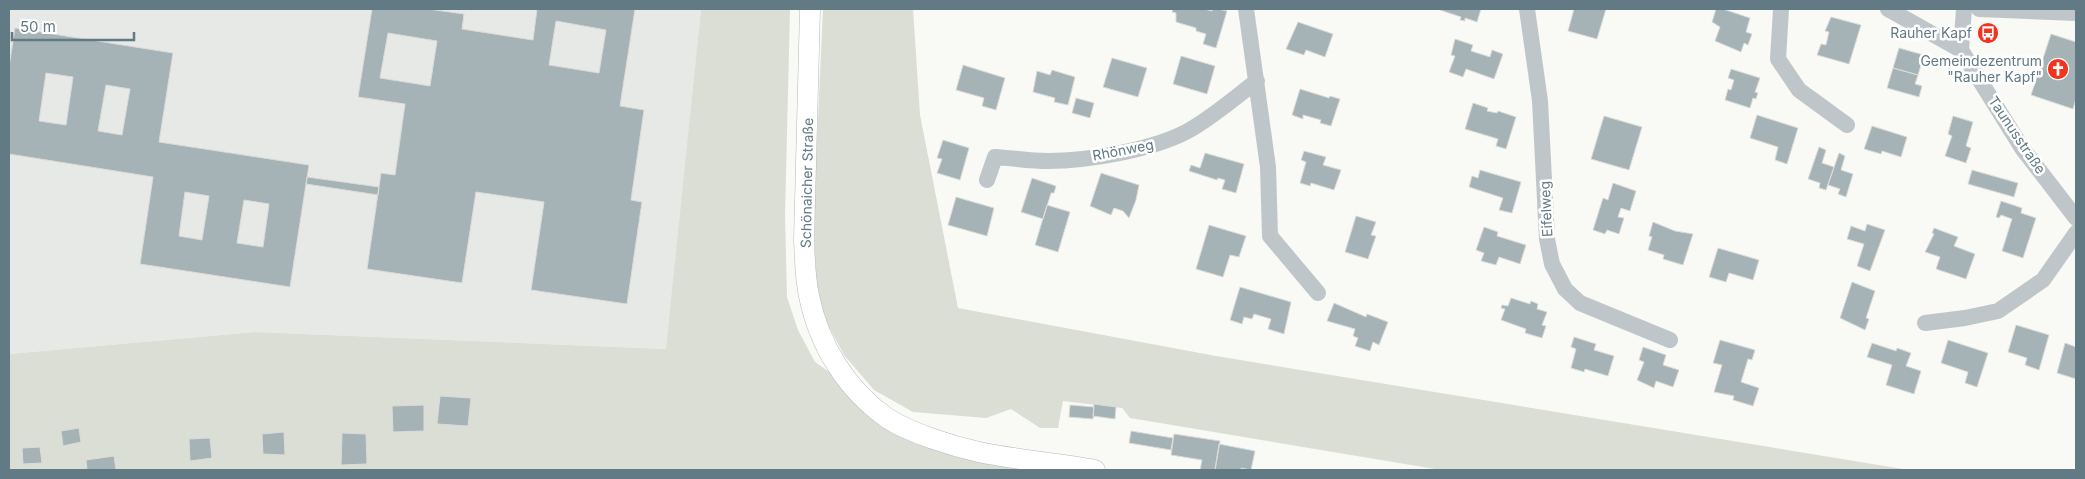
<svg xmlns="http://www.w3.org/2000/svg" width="2085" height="479" viewBox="0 0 2085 479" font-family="Inter,sans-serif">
  <rect width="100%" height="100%" fill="#f9f9f6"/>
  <path fill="#e7e9e7" d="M9,9H701L667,349L255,332L9,354Z"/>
  <path fill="#daded5" d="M701,9H790L785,215L787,297L798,330L815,362L861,395L979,452L1095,470H9V354L255,332L666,349Z
    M823,9H913L920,115L958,308L1216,356L1909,470H1441L1130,418L1122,408L1063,401L1058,428H1040L1011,409L986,418L913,412L874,390L844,355L827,323L816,290L814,208Z"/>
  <path fill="#a5b3b7" stroke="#dbdbd8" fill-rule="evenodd" d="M372,9H428L464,14L462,29L533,40L537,9H635L620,106L644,110L631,200L642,202L627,304L531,290L544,202L476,192L462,283L367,269L381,173L395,175L405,104L358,97ZM556,21L606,30L599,73L549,65ZM388,33L437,41L430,86L380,78Z
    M1173,9H1204L1212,11L1213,9H1218L1227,11L1216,48L1203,44L1206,34L1196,31V28L1176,22V13L1172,12Z
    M1437,9H1481L1477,22L1465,18V21L1460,20L1461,17Z
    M1574,9H1606L1597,39L1568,31Z
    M1716,9H1723L1750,18L1746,32L1752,34L1748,45L1744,43L1741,52L1715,41L1720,27L1712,22Z
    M1831,17L1861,25L1849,64L1817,55L1821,44L1826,45L1829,32L1825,31Z
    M1298,22L1333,34L1325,57L1306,50L1304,55L1286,49Z
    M15,28L173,53L159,142L309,165L290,287L140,264L153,177L9,154V67ZM46,73L73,77L66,125L39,121ZM106,85L130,89L122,135L98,131ZM185,192L209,196L202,240L179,236ZM244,200L269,204L263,247L237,243Z
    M2051,34L2076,42V99L2073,109L2031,95Z
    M1455,39L1473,45L1471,51L1490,57L1492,50L1503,54L1494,79L1466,69L1463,77L1449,72L1455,56L1451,55Z
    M1899,48L1924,55L1918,75L1893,68Z
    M1181,56L1215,66L1207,94L1173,84Z
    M1112,58L1147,68L1138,97L1103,87Z
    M963,65L1005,78L996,110L982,106L984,98L956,90Z
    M1893,68L1918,75L1915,84L1922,86L1919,97L1887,88Z
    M1731,69L1760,78L1755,92L1758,93L1756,99L1753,98L1750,108L1725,100L1728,89L1731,90L1734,80L1728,78Z
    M1052,70L1075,77L1068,105L1054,102L1055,98L1033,92L1037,71L1050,75Z
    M1300,89L1329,98L1330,96L1340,99L1331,126L1320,123L1321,120L1303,115V119L1292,115Z
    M1076,98L1094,103L1090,118L1072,113Z
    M1473,103L1488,108L1487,111L1497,113L1498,111L1516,117L1506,149L1496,146L1498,139L1465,129Z
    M1757,115L1798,128L1787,164L1775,160L1778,147L1750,138Z
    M1604,116L1642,127L1629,170L1591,159Z
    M1953,116L1973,122L1966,146L1971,148L1966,163L1945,156L1952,136L1948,134Z
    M1872,126L1907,137L1901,157L1882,151L1881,154L1864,149Z
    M943,140L969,148L960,180L937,173L942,159L937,158Z
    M1819,147L1826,150L1822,163L1834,167L1826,190L1819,188L1820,183L1808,179Z
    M1304,151L1326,157L1323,165L1341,170L1334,190L1311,183L1310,186L1300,183L1306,162L1301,160Z
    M1205,153L1244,164L1236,193L1222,189L1225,180L1218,178L1217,180L1189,171L1191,165L1200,168Z
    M1839,153L1845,156L1841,170L1853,174L1846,197L1838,194L1840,189L1828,185Z
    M1480,170L1521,182L1512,213L1499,210L1503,198L1469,187L1472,176L1478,178Z
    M1972,170L2018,183L2014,197L1968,184Z
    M1101,173L1139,185L1136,200L1129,218L1123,211L1114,208L1111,215L1090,206Z
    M307,177L379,187L378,195L306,184Z
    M1032,178L1056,186L1054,193H1051L1043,219L1021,212Z
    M1613,183L1636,191L1630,211L1621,208L1618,217L1624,218L1619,234L1607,230L1605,234L1593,230L1603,198L1608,200Z
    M956,197L994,208L987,236L948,225Z
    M2001,201L2022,208L2021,213L2036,218L2023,258L2002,251L2012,219L2001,215L1999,218L1996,217Z
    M1047,205L1070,212L1058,252L1035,245Z
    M1356,216L1376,222L1371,235L1376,236L1368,259L1345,252Z
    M1653,222L1675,231L1693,234L1683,265L1663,259L1664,255L1648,250L1652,237L1649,236Z
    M1867,224L1885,230L1870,271L1857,266L1864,244L1847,239L1851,226L1865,231Z
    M1209,225L1246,236L1239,257L1230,255L1223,277L1196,269Z
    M1484,227L1498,232L1497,236L1526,245L1520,264L1499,257L1496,265L1481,261L1484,253L1476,250Z
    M1934,228L1958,237L1954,246L1975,254L1966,279L1936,269L1940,257L1925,252L1934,234L1932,233Z
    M1718,248L1759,260L1753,280L1729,273L1726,282L1709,277Z
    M1852,282L1875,291L1866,318L1869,319L1865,330L1840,318Z
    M1240,287L1291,302L1284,334L1268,329L1271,319L1254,314L1252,319L1244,317L1242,324L1230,320Z
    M1511,298L1530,304L1531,301L1538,304L1537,309L1547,312L1542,325L1546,326L1542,338L1525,333L1526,329L1501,320L1505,309L1501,308L1502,305L1508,306Z
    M1334,303L1366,317L1367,314L1388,322L1379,345L1373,342L1370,351L1355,346L1358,338L1353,336L1355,329L1327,321Z
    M2016,325L2049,335L2039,370L2025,365L2027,358L2008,352Z
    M1574,337L1596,344L1594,350L1614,356L1608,376L1585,369L1584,372L1571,368L1576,349L1571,347Z
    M1720,340L1755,350L1752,360L1748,359L1741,382L1759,388L1753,406L1733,400L1734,396L1714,392L1722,365L1713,363Z
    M1948,340L1988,353L1977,387L1965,383L1968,372L1941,363Z
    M1872,343L1896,351L1897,348L1911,353L1906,366L1921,371L1914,394L1886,385L1892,365L1867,357Z
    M2065,343L2076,347V379L2057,373Z
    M1643,347L1666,355L1663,365L1679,370L1673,387L1656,381L1654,388L1637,380L1644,362L1639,360Z
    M440,396L471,398L468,426L437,424Z
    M1094,404L1116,407L1115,419L1093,416Z
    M424,405V431L393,432L392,406Z
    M1070,405L1094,407L1093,419L1069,417Z
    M79,428L81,442L63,446L61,431Z
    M1131,431L1173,438L1171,450L1129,443Z
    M284,432L285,455L263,454L262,434Z
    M342,433L366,434L367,464L341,465Z
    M1174,434L1220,441L1215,470H1200L1202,460L1171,455Z
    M210,438L212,458L190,461L189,439Z
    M1219,444L1255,451L1251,470L1241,468V470H1215Z
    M40,447L42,463L23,464L22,448Z
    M114,456L116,470H87L86,460Z"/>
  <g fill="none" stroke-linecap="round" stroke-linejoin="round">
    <g stroke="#b3babe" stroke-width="21">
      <path id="major" d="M810,9L804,240C805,259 805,278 809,296C819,345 846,389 887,418C910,433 952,446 979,452C1017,460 1057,463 1095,470"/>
    </g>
    <path stroke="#bfc6c9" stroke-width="16" d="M1246,9L1268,167L1270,236L1318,293
      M1527,9L1540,101L1547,239L1552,264L1565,289L1580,303L1670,340
      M1781,9L1778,59L1799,90L1847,125
      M1888,9L1961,50L2022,148L2076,218
      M1979,9L2076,13
      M1961,50L1964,9
      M987,180L995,157C1012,158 1030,161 1048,161C1088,161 1151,150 1186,132C1212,118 1234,98 1257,81
      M1925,323L1965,318L1998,311L2043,280L2076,233"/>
    <use href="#major" stroke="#fff" stroke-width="20"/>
  </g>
  <defs>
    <g id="bus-disc" transform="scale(1.125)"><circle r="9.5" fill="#f2331e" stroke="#fff"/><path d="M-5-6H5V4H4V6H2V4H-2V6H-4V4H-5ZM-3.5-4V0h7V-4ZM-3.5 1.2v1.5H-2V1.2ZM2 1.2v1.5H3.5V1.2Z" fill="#fff"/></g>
    <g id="church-disc" transform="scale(1.125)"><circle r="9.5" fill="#f2331e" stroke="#fff"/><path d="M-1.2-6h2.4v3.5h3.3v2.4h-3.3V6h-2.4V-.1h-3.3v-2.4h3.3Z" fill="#fff"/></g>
  </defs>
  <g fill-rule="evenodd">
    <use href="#bus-disc" x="1988" y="33"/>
    <use href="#church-disc" x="2058" y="69"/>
  </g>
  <g text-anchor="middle" stroke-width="5" stroke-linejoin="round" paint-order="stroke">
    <g font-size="14" fill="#617a84" stroke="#fff" text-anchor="end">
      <text x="1972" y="38">Rauher Kapf</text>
      <text x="2042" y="66">Gemeindezentrum<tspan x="2042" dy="16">"Rauher Kapf"</tspan></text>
    </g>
    <g font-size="14" fill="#617a84" stroke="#fff">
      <text transform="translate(2017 135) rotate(56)" y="5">Taunusstraße</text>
      <text transform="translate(1123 150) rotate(-11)" y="5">Rhönweg</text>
      <text transform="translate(807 183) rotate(-89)" y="5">Schönaicher Straße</text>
      <text transform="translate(1546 209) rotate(-93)" y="5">Eifelweg</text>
    </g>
  </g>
  <rect width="2085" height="479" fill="none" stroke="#617a84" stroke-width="20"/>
  <path d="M12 32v8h122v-8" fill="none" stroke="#617a84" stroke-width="2.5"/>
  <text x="20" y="32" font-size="15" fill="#617a84" stroke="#ffffff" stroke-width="4" paint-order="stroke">50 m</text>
</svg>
